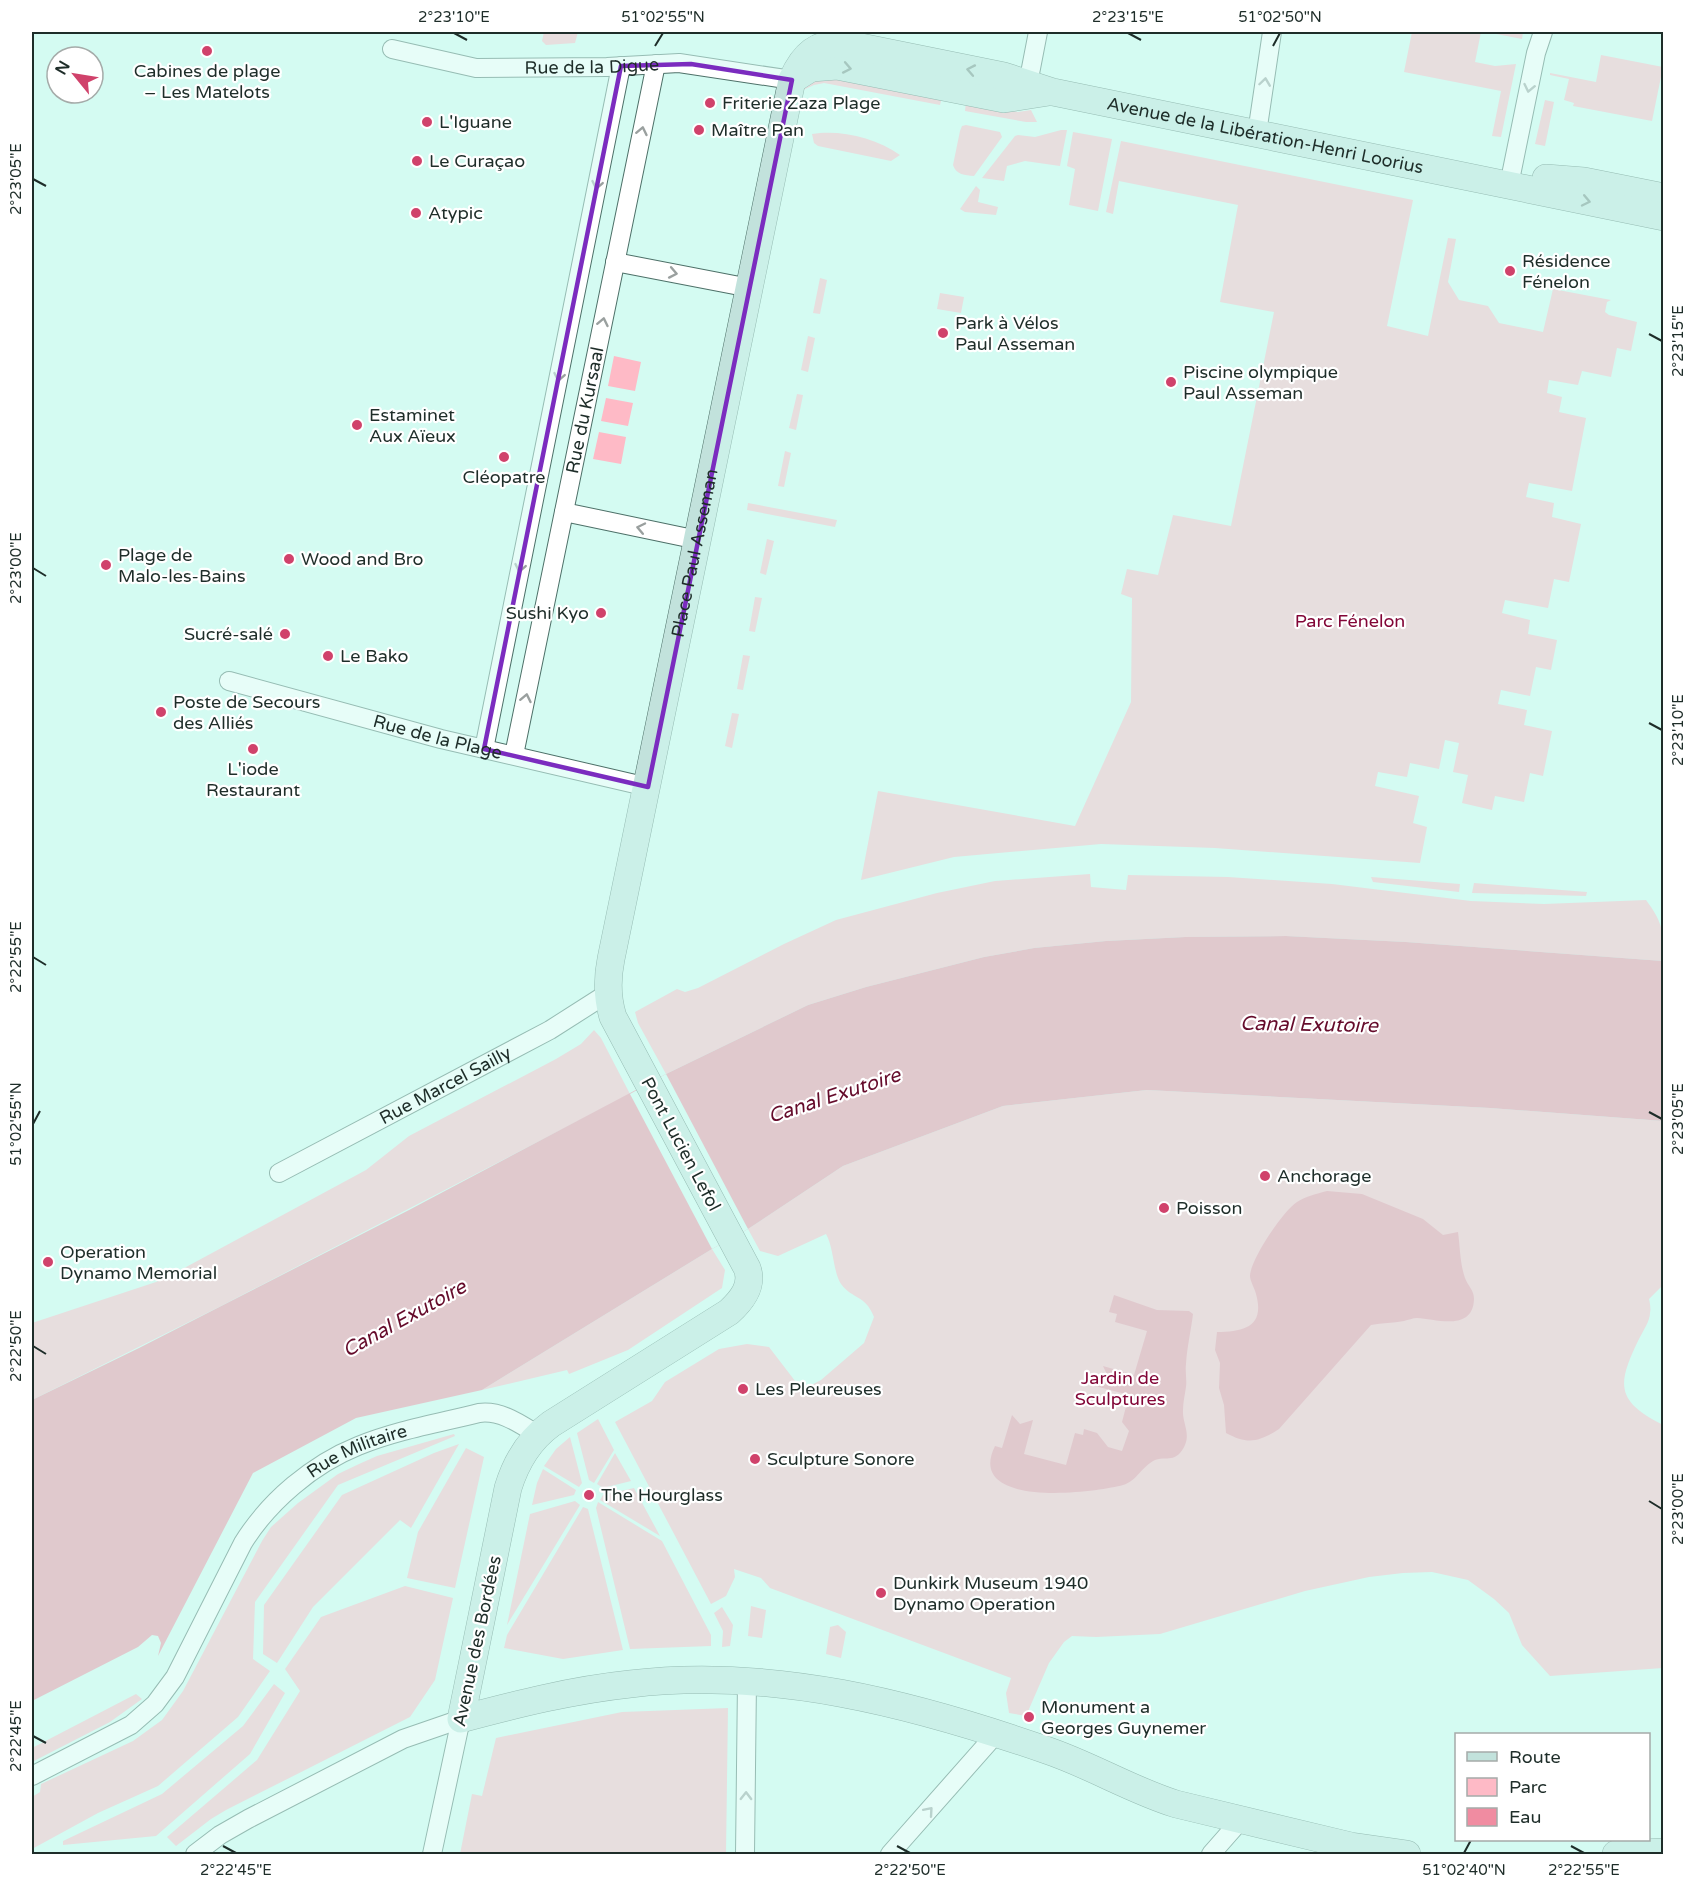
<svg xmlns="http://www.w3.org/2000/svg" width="1695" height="1886" viewBox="0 0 1695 1886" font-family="'Varela Round',sans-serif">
  <rect width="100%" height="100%" fill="#d4fbf2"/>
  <path fill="#febac6" d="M544,32H578L575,43L546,45L542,41Z
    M1412,32H1481L1475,62L1495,66L1516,64L1501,137L1492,136L1501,91L1404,72Z
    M1486,32H1523L1522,39Z
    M1601,55L1663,67L1652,121L1573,106L1574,103L1564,100L1569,79L1550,75V73L1596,82Z
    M822,76L942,97L940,105L824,83L814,85L803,90L809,83Z
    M1545,100L1554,102L1545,146L1535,144Z
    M966,102L1018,112L1031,110L1037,122H1026L965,111Z
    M966,125L1000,132L1002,137L974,176C965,175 956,175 953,165L960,131L962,126Z
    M1061,130H1067L1060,166L1025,161L1007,166L1004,181L982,178L1015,136L1018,135L1035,137Z
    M1073,132L1112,139L1098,211L1069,205L1075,169L1067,166Z
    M820,133C846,131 878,139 900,155L891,161L818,146L814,143L812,134Z
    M1121,141L1413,200L1387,326L1428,336L1448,238L1456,239L1448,282L1459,300L1488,306L1499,323L1543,332L1553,289L1611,300L1607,302L1605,312L1609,315L1637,322L1631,351L1617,348L1611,377L1582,371L1578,385L1549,380L1547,393L1562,397L1559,412L1586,418L1572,491L1529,483L1526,497L1554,503L1552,517L1581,524L1569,582L1554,579L1548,608L1505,600L1502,613L1530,620L1528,634L1557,640L1551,670L1536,667L1530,696L1501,690L1498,704L1527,710L1524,725L1552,731L1543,776L1530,773L1524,802L1495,796L1492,810L1462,803L1468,775L1453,772L1459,743L1445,740L1439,769L1410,763L1407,777L1378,772L1375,786L1419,796L1413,823L1427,827L1420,863L1215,848L1101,844L954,857L861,880L878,791L1075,826L1131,702L1132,598L1121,594L1127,569L1158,575L1173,515L1231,526L1274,312L1220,302L1238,205L1119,181L1113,214L1106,212Z
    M976,186L980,190L978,202L998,207L996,215L965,212L960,209Z
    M820,278L827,280L820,314L813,313Z
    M940,293L964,297L961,313L937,309Z
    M808,336L815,338L808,372L801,370Z
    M614,356L641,362L635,391L608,386Z
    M797,394L803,395L796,430L789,428Z
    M606,398L633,403L628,426L601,421Z
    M599,432L626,437L621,464L593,459Z
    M785,451L791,453L784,487L778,486Z
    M748,503L837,520L835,527L747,510Z
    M767,539L774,541L766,575L760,573Z
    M755,597L762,598L755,632L749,631Z
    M743,655L750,656L743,690L737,689Z
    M732,713L739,714L732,748L725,746Z
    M1090,874L1091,887L1126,890L1128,875L1228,877L1332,884L1471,901L1544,904L1646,900C1664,924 1663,932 1663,961L1406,942L1286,936L1185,937L1106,941L1034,948L984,957L866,987L808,1005L666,1074L638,1023L635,1012L677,989L685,992L698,988L784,944L836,920L937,893L995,881Z
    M1371,877L1460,884L1459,892L1373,882Z
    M1474,883L1587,892L1586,896L1472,893Z
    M594,1030L601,1038L630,1094L221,1306L32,1400V1323L156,1282L175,1273L366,1170L409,1136L556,1059L581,1044Z
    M1147,1090L1490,1108L1663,1121V1285L1649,1299C1650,1303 1651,1309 1650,1313C1650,1321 1643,1331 1639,1339C1617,1384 1615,1401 1663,1425V1668L1550,1676L1522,1645L1509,1613L1494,1599L1468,1580L1432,1572L1403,1573L1369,1577L1305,1591L1160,1634L1096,1637L1072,1636L1064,1642L1049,1663L1026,1716L1009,1713L1006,1693L1011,1678L770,1588L761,1578L734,1569L735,1577L726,1596L711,1604L615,1422L652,1401L665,1382L719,1349L747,1344L769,1347L802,1390L821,1380L864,1343L874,1317C865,1294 853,1300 841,1284C833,1272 834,1248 826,1234L778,1256L760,1251L748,1229L843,1166L1003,1106Z
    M712,1249L725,1270L722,1288L628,1350L569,1374L567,1370L482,1390Z
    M598,1419L614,1450L594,1483L589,1480L577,1433Z
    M454,1434L455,1436L338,1485L255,1602L253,1659L270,1671L238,1717L158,1786L98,1813L32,1849V1797L40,1792L41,1784L133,1741L162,1720L183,1691L262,1541L271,1527L298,1503L338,1474L359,1464L377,1456Z
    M570,1437L582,1483L579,1487L544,1466L556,1449Z
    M459,1444L411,1528L400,1520L313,1607L277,1663L263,1654L264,1605L342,1495L434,1453Z
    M466,1448L484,1457L455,1588L407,1578L418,1532Z
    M615,1453L631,1481L603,1488L597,1484Z
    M543,1469L576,1490L574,1495L532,1505L537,1483Z
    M634,1488L660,1536L600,1500L603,1495Z
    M575,1501L580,1505L507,1625L530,1514Z
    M598,1502L662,1541L711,1635V1646L630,1649L596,1508Z
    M583,1507L588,1509L623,1650L563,1659L504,1648L507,1635Z
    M405,1586L453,1598L435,1680L410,1717L226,1810L211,1819L176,1846L167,1837L257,1760L300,1691L285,1669L321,1617Z
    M751,1606L766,1610L762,1638L748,1636Z
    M722,1607L733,1625L730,1646L722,1647L723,1631L714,1613Z
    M838,1625L846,1632L841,1658L826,1654L830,1627Z
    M274,1684L285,1693L250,1754L156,1836L63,1845V1841L162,1794L243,1726Z
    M136,1694L142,1699L110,1722L32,1762V1748Z
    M728,1708L726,1854H460L472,1794L482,1796L496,1738L622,1712Z"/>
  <path fill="#f08ca1" d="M1286,936L1406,942L1663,961V1121L1490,1108L1147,1090L1003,1106L843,1166L748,1229L712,1249L482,1390L356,1418L253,1473L158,1656L161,1643L158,1636L152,1635L138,1647L32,1701V1400L139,1348L409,1210L666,1074L808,1005L866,987L984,957L1034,948L1106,941L1185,937Z
    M1327,1191L1362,1194L1423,1219L1443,1235L1458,1232C1460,1246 1460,1264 1465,1278C1468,1286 1474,1290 1474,1299C1473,1332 1436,1319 1417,1318C1413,1318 1408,1320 1404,1321C1393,1323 1382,1323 1371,1325L1279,1429C1259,1442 1248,1445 1226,1433L1224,1405L1219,1388L1220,1363L1215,1350L1217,1332C1245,1332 1265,1326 1256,1294C1255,1289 1250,1281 1250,1276C1250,1260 1283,1211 1297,1202C1306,1196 1316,1194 1327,1191Z
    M1114,1295L1157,1310L1189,1311L1193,1314C1191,1331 1187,1347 1186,1364C1185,1372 1187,1379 1186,1387C1185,1394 1183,1402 1183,1410C1182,1425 1194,1436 1180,1453C1172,1462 1164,1456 1155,1460C1142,1466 1137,1481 1123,1485C1094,1493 964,1509 995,1446L1002,1448L1012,1415L1020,1424L1033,1420L1024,1454L1066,1465L1075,1433L1083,1435L1084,1429L1097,1433L1108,1447L1122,1451L1129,1431L1122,1422L1129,1395L1095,1386L1109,1379L1103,1366L1134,1375L1147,1331L1115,1322L1117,1314L1109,1312Z"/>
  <path fill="#d4fbf2" d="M666,1074L748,1229L712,1249L630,1094Z"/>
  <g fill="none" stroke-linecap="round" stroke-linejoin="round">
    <g stroke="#4d7068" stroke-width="20">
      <g id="street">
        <path id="s1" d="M392,49L476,68L607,67L679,63L792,80"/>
        <path d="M1026,94L1038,32"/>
        <path d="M1257,133L1272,32"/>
        <path d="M1509,185L1536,53L1543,32"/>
        <path d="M615,262L750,288"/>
        <path d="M564,512L698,540"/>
        <path id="s2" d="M229,681L441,739L648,787"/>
        <path d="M484,749L621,66"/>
        <path id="s3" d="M514,755L656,64"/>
        <path id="s4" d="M279,1173L550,1030L608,993"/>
        <path id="s5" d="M32,1776L131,1725L155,1704L175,1677L243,1543C269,1501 313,1464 358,1446C397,1430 439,1423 479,1413C501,1410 520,1424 538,1435"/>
        <path d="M195,1854L220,1835L248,1819L403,1739L461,1719"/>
        <path d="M432,1854L461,1719"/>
        <path d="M745,1854L747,1681"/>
        <path d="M890,1854L996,1734"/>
        <path d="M1211,1854L1240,1821"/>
      </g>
    </g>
    <g stroke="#4d7068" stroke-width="28">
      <g id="secondary">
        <path d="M792,80L811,68L837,66L1004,99L1049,92"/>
        <path d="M1546,178L1584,181L1664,197"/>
        <path id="s6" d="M1407,1854L1351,1846L1176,1804C1131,1790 1091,1765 1046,1750C913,1704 773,1667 630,1684C573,1690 517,1704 461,1719L508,1488C516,1462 529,1440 551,1424L729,1312C741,1301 754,1286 747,1268L613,1017C607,998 607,979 611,959L792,80C803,55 817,41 846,44L1004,76L1053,92L1664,217"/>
        <path d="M1616,1854L1664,1852"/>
      </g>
    </g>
    <use href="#street" stroke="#fff" stroke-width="18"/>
    <use href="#secondary" stroke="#c2e2dc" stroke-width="27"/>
  </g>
  <defs><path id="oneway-chevron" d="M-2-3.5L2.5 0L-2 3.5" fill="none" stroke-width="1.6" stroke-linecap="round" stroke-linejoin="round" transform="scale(1.5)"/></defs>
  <g stroke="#708882">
    <use href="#oneway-chevron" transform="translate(847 68) rotate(11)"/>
    <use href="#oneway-chevron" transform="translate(971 70) rotate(-169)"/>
    <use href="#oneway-chevron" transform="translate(1586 201) rotate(12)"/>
  </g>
  <g stroke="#9aa09f">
    <use href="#oneway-chevron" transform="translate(1265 82) rotate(-82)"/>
    <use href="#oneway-chevron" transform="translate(1529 88) rotate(102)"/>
    <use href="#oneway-chevron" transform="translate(642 131) rotate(-78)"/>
    <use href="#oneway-chevron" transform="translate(597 185) rotate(101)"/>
    <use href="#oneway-chevron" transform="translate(673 273) rotate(11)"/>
    <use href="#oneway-chevron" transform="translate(603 322) rotate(-78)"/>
    <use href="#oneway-chevron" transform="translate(559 377) rotate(101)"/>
    <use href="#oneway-chevron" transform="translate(641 528) rotate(-168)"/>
    <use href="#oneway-chevron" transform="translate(520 568) rotate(101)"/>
    <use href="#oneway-chevron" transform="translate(526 698) rotate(-78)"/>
    <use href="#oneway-chevron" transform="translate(746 1796) rotate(-89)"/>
    <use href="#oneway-chevron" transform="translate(929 1811) rotate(-49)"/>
  </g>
  <path d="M0 0H1695V1886H0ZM691,64L792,80L648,787L484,749L621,66Z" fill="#d4fbf2" fill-opacity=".55" fill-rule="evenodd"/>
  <path fill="none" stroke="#7b2cbf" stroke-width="4.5" stroke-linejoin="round" d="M691,64L792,80L648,787L484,749L621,66Z"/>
  <path fill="none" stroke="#1e2d29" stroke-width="2" d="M454,33L467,40M1128,33L1141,40M655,46L663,33M1273,46L1280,33M33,179L46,186M1649,334L1662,341M33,568L46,576M1649,723L1662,730M33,957L46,965M1649,1112L1662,1119M33,1124L40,1111M33,1346L46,1354M1649,1501L1662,1509M33,1736L46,1743M223,1846L236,1853M897,1846L910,1853M1571,1846L1584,1853M1464,1853L1471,1840"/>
  <g fill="#d0426b" stroke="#fff" stroke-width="2">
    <circle cx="207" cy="51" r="6"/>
    <circle cx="710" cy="103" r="6"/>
    <circle cx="427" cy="122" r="6"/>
    <circle cx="699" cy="130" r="6"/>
    <circle cx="417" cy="161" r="6"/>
    <circle cx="416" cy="213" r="6"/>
    <circle cx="1510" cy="271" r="6"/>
    <circle cx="943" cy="333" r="6"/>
    <circle cx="1171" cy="382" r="6"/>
    <circle cx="357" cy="425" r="6"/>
    <circle cx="504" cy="457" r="6"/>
    <circle cx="289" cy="559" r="6"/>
    <circle cx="106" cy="565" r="6"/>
    <circle cx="601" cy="613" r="6"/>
    <circle cx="285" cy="634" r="6"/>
    <circle cx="328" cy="656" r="6"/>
    <circle cx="161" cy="712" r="6"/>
    <circle cx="253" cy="749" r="6"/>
    <circle cx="1265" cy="1176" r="6"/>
    <circle cx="1164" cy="1208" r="6"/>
    <circle cx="48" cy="1262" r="6"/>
    <circle cx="743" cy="1389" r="6"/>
    <circle cx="755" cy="1459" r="6"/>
    <circle cx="589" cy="1495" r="6"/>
    <circle cx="881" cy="1593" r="6"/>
    <circle cx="1029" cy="1717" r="6"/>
  </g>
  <g text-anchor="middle" stroke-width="4.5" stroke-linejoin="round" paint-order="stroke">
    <g font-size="18" fill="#1e2d29" stroke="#fff">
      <text dy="6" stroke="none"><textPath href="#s1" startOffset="202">Rue de la Digue</textPath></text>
      <text dy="6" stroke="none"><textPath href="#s6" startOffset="3291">Avenue de la Libération-Henri Loorius</textPath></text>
      <text dy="6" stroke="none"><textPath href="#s3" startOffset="352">Rue du Kursaal</textPath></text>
      <text dy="6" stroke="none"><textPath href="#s6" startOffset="2308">Place Paul Asseman</textPath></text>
      <text dy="6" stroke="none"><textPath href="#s2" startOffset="216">Rue de la Plage</textPath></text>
      <text dy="6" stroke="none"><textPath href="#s4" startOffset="188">Rue Marcel Sailly</textPath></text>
      <text transform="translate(681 1144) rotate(62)" y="6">Pont Lucien Lefol</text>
      <text dy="6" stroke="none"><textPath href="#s5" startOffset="477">Rue Militaire</textPath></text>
      <text transform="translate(477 1641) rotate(-78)" y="6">Avenue des Bordées</text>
    </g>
    <g font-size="18" fill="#1e2d29" stroke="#fff" text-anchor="start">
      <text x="207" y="77" text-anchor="middle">Cabines de plage<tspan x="207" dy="21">– Les Matelots</tspan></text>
      <text x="722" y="109">Friterie Zaza Plage</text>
      <text x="439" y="128">L'Iguane</text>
      <text x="711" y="136">Maître Pan</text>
      <text x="429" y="167">Le Curaçao</text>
      <text x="428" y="219">Atypic</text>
      <text x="1522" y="267">Résidence<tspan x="1522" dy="21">Fénelon</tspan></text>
      <text x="955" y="329">Park à Vélos<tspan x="955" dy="21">Paul Asseman</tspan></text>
      <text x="1183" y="378">Piscine olympique<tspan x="1183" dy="21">Paul Asseman</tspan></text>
      <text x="369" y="421">Estaminet<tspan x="369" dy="21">Aux Aïeux</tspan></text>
      <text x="504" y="483" text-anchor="middle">Cléopatre</text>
      <text x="118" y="561">Plage de<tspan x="118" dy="21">Malo-les-Bains</tspan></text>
      <text x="301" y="565">Wood and Bro</text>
      <text x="589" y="619" text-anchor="end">Sushi Kyo</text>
      <text x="273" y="640" text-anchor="end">Sucré-salé</text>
      <text x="340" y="662">Le Bako</text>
      <text x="173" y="708">Poste de Secours<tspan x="173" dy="21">des Alliés</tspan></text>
      <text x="253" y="775" text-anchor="middle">L'iode<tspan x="253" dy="21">Restaurant</tspan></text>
      <text x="1277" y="1182">Anchorage</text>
      <text x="1176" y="1214">Poisson</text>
      <text x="60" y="1258">Operation<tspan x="60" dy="21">Dynamo Memorial</tspan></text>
      <text x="755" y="1395">Les Pleureuses</text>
      <text x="767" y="1465">Sculpture Sonore</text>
      <text x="601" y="1501">The Hourglass</text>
      <text x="893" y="1589">Dunkirk Museum 1940<tspan x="893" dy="21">Dynamo Operation</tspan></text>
      <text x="1041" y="1713">Monument a<tspan x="1041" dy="21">Georges Guynemer</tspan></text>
    </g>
    <g font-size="18" fill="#820637" stroke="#fff">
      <text x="1350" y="627">Parc Fénelon</text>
      <text x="1120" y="1384">Jardin de<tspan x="1120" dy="21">Sculptures</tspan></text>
    </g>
    <g font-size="20" font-style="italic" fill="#650b2b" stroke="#fff">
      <text transform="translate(1309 1024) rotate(1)" y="7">Canal Exutoire</text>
      <text transform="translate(834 1095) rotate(-18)" y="7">Canal Exutoire</text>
      <text transform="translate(404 1318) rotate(-29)" y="7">Canal Exutoire</text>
    </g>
  </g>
  <rect width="1695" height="1886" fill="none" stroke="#ffffff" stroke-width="66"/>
  <rect x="1455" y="1733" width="195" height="108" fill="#ffffff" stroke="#a5aba9" stroke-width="1.5"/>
  <rect x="1467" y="1752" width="30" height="9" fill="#c2e2dc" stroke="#a5aba9" stroke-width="1.5"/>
  <text x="1509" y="1763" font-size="18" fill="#1e2d29">Route</text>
  <rect x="1467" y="1778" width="30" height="18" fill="#febac6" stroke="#a5aba9" stroke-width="1.5"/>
  <text x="1509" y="1793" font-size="18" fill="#1e2d29">Parc</text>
  <rect x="1467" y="1808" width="30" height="18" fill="#f08ca1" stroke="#a5aba9" stroke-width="1.5"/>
  <text x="1509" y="1823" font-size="18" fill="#1e2d29">Eau</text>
  <g transform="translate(75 75) rotate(300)"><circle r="28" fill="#ffffff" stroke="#a5aba9" stroke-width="1.5"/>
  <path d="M0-4.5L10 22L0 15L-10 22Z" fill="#d0426b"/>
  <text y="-9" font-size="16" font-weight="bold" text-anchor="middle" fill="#1e2d29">N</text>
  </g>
  <rect x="33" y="33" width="1629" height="1820" fill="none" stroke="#1e2d29" stroke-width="2"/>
  <g font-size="15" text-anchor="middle" fill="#1e2d29">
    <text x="454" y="22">2°23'10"E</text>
    <text x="663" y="22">51°02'55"N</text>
    <text x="1128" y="22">2°23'15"E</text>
    <text x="1280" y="22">51°02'50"N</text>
    <text transform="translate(16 179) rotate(-90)" y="5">2°23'05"E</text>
    <text transform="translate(1678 341) rotate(-90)" y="5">2°23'15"E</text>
    <text transform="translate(16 568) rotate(-90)" y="5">2°23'00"E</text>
    <text transform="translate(1678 730) rotate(-90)" y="5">2°23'10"E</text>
    <text transform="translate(16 957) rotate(-90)" y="5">2°22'55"E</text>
    <text transform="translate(1678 1119) rotate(-90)" y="5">2°23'05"E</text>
    <text transform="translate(16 1124) rotate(-90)" y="5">51°02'55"N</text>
    <text transform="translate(16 1346) rotate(-90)" y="5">2°22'50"E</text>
    <text transform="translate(1678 1509) rotate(-90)" y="5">2°23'00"E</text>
    <text transform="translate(16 1736) rotate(-90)" y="5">2°22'45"E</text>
    <text x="236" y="1875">2°22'45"E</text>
    <text x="910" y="1875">2°22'50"E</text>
    <text x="1464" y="1875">51°02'40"N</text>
    <text x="1584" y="1875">2°22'55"E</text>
  </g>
</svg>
